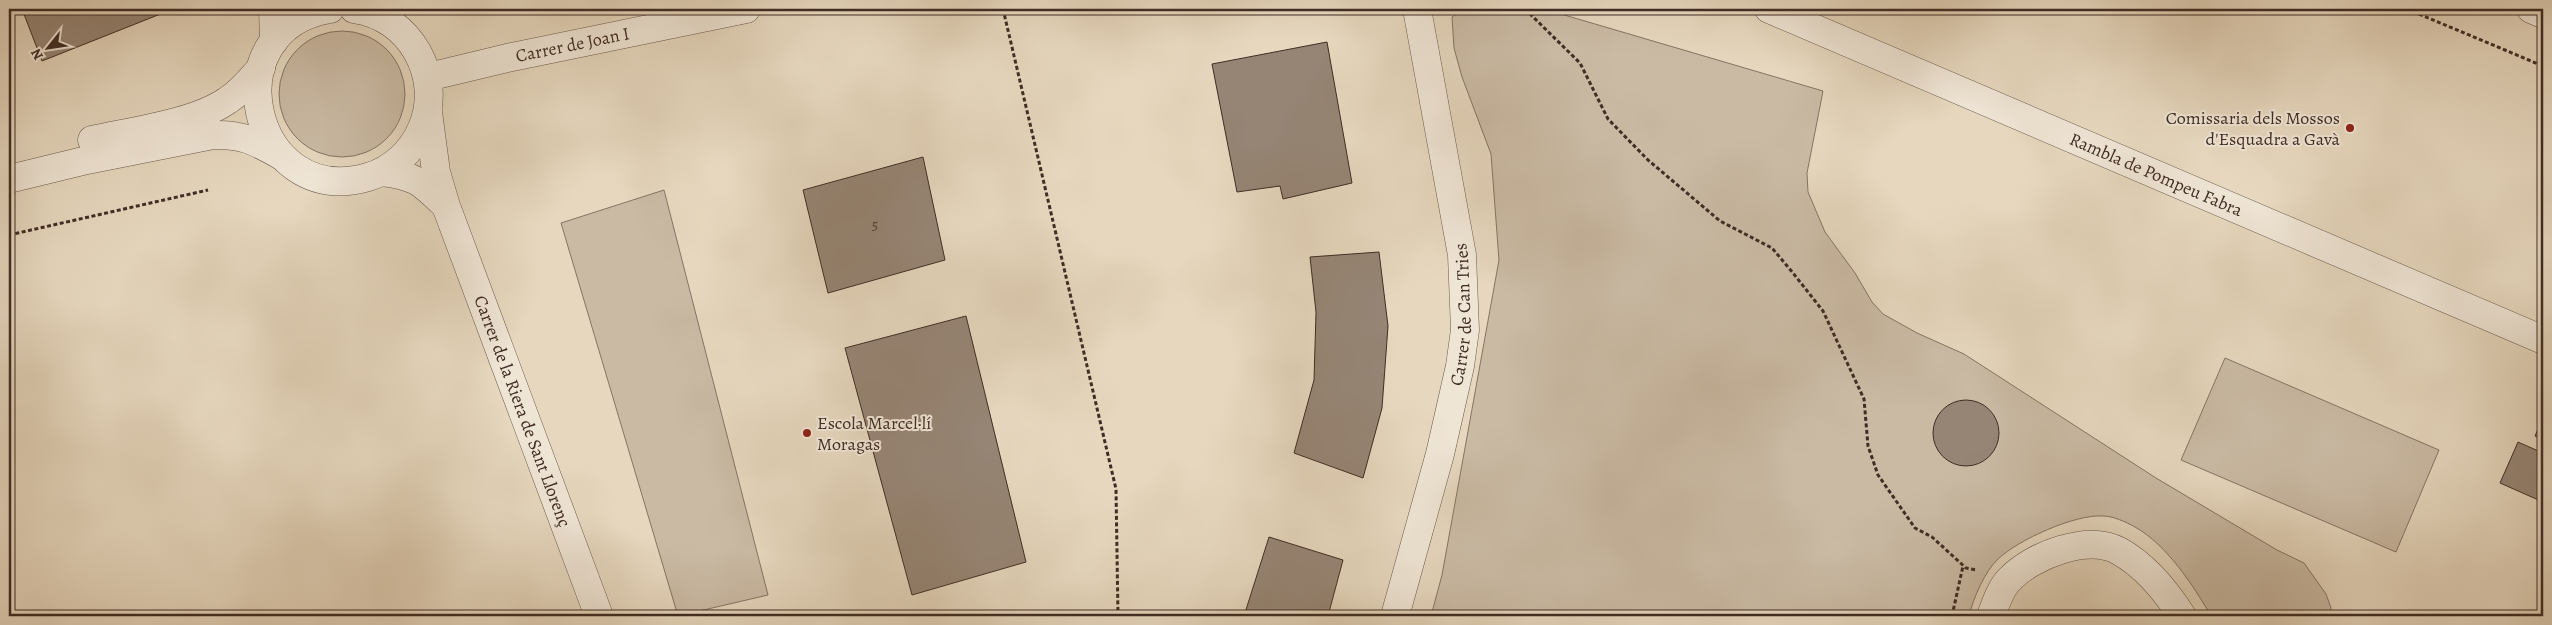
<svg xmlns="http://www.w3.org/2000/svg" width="2552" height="625" viewBox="0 0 2552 625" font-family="Alegreya,serif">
  <rect width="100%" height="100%" fill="#e6d7be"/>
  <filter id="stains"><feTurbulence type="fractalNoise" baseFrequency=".004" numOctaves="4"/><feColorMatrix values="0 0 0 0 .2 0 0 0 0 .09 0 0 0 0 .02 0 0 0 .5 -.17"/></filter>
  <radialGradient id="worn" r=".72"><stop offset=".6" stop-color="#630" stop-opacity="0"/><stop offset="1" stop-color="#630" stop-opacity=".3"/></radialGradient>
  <path fill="#cabaa4" stroke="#857464" d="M1464,9H1544L1823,91L1807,173L1808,192L1825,232L1855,273L1872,302L1883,314L1917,333L1964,354L2156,478L2277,550L2304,563L2326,594L2331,608L2329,616H2211C2193,585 2167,545 2135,527C2126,522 2113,516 2103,516C2075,514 2018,540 1998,559C1985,571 1973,599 1969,616H1431L1442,575L1499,260L1491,154L1462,77L1454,48L1452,17Z
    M279 94a63 63 0 1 1 126 0a63 63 0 1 1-126 0Z
    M664,190L768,595L678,616L561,223Z
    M2225,358L2439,450L2396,552L2181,460Z"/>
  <path fill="#968575" stroke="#402d25" d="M22,9H173L42,61Z
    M1327,42L1352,183L1283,199L1280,186L1237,192L1212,64Z
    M923,157L945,260L828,293L803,190Z
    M1379,252L1388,326L1382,408L1363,478L1294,453L1314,380L1316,312L1310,257Z
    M966,316L1026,562L912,595L845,348Z
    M1933 433a33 33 0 1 1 66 0a33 33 0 1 1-66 0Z
    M2543,417V440L2535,436Z
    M2518,442L2543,453V502L2500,483Z
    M1269,537L1343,560L1328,616H1244Z"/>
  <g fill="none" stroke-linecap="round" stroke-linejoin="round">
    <g stroke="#6a584b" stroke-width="29">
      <g id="minor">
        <path d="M273,9L274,41"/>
        <path d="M330,9C209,29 252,211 368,177C392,170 412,152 422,128C444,77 410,16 354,9"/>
        <path id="s1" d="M1769,9L2543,340"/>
        <path d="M2531,9L2543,14"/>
        <path id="s2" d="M428,77L507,58L746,9"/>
        <path id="s3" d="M428,112L436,172L446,206L599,616"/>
        <path d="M92,140C132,131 196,123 228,100C241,92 251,79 261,68"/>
        <path d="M382,172C416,176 421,182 445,205"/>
        <path d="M9,179L87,160L213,135C242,134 255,141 280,155"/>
        <path id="s4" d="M1395,616L1440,454L1460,366L1465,330L1462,255L1417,9"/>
        <path d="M1991,616C1995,605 2001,587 2010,579C2033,555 2088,534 2119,551C2146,566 2166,591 2182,616"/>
      </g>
    </g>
    <path stroke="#402d25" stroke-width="3" stroke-dasharray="4 2.5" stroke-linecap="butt" d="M1003,9L1116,489L1118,616
      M1525,9L1580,63L1608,119L1648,160L1720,221L1772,248L1793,273L1823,311L1864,399L1868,446L1878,475L1915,528L1932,537L1966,568L1976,570
      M2407,9L2543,66
      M9,235L208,190
      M1952,616L1963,566"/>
    <use href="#minor" stroke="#efe5d5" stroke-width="28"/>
  </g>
  <g fill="#8f2418" stroke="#efe5d5" stroke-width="2">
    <circle cx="2350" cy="128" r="5"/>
    <circle cx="807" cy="433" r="5"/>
  </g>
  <g text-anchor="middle" stroke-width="4" stroke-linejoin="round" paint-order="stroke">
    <g font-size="15" fill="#564339">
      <text x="875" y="230">5</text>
    </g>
    <g font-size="18" fill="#402d25" stroke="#efe5d5">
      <text dy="6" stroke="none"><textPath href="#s2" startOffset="148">Carrer de Joan I</textPath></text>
      <text dy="6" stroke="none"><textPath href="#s1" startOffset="421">Rambla de Pompeu Fabra</textPath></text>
      <text dy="6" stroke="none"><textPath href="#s4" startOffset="310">Carrer de Can Tries</textPath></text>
      <text dy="6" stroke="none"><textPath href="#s3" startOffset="315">Carrer de la Riera de Sant Llorenç</textPath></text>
    </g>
    <g font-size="18" fill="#402d25" stroke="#efe5d5" text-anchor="end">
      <text x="2340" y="124">Comissaria dels Mossos<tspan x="2340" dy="21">d'Esquadra a Gavà</tspan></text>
      <text x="817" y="429" text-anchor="start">Escola Marcel·lí<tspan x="817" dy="21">Moragas</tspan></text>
    </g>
  </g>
  <rect width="2552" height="625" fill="none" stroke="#e6d7be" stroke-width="30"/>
  <rect x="10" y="10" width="2532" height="605" fill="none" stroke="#402d25" stroke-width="2.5"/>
  <rect x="15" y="15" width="2522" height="595" fill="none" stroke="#402d25"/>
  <g transform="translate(48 48) rotate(240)" stroke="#efe5d5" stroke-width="4" paint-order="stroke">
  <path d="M0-4L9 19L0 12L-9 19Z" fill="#402d25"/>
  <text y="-8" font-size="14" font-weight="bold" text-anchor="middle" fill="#402d25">N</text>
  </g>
  <rect width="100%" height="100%" filter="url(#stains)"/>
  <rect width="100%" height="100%" fill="url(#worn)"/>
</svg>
